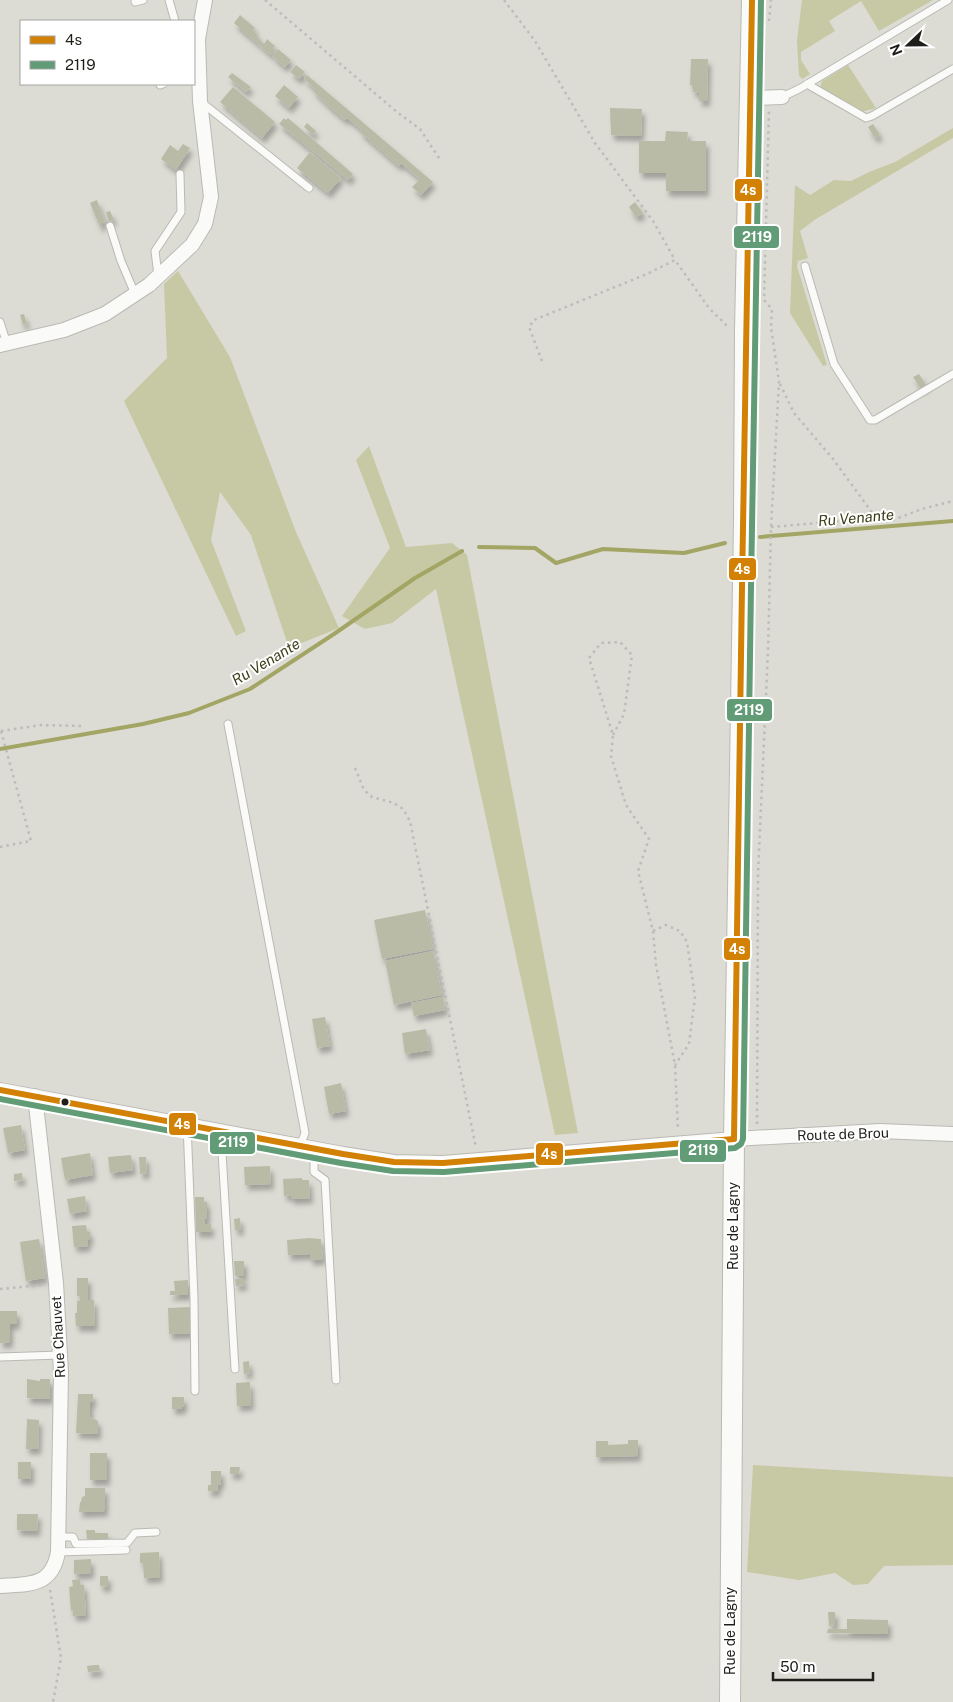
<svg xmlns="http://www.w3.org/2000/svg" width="953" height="1702" viewBox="0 0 953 1702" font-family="'Public Sans',sans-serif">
  <defs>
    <filter id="shadow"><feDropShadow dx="3" dy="5.5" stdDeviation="2.5" flood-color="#0004"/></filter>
  </defs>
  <rect width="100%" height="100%" fill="#dcdcd4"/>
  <path fill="#c7c9a4" d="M802,0H933L879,31L861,1L829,21L835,31L801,52V60L810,74L802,79L799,75L797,41Z
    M848,65L876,108L865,111H859L820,88L822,81Z
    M953,128V138L816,219L800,231L808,258L798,261L797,266L827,365L823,366L790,313L795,185L810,195L834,180L851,181L869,172L895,162Z
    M178,271L230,357L296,532L339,628L289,648L251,535L220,492L211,540L246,631L236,636L124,401L167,358L164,284Z
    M369,446L406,547L452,543L467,555L578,1133L555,1135L436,589L392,623L365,629L342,616L390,548L356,460Z
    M753,1465L953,1477V1565L884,1566L868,1584L853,1585L835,1573L799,1580L747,1572Z"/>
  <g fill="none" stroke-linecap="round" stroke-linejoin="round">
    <path stroke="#a3a565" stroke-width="4" d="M760,537L953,521
      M479,547L535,548L556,563L603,549L684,553L725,543
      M0,749L143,724L189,713L250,689L334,634L415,578L462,551"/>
  </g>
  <path fill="#babba6" filter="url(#shadow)" d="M240,15L255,28L253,30L258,36L257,37L264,44L267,39L275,46L273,48L275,50L271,55L234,23Z
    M278,49L291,60L285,67L272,56Z
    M691,59H708L707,101H699V93L693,92L692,85H690Z
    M296,65L305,72L299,79L290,72Z
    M232,73L251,87L246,92L228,77Z
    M307,75L433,182L421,195L412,187L420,179L401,163L399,166L360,132L362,130L347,118L345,120L332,109L313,91L315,89L304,79Z
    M284,85L298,97L289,108L275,96Z
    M233,87L275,122L262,138L220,102Z
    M610,108L642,109L641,136L611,135Z
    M284,118L286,120L288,118L353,174L348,180L279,124Z
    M307,123L316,131L313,135L304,127Z
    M873,124L880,135L875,138L868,127Z
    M666,131L688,132L687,141H706V191H666V173H639V141H665Z
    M183,144L190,148L176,170L161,159L170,145L178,151Z
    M310,152L341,178L328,193L297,168Z
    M97,200L105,222L102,223V226L100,227L90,203Z
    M635,202L643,213L636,217L629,207Z
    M110,211L114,220L109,222L106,212Z
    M24,314L27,324L23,325L20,315Z
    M919,374L926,385L921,389L913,377Z
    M425,910L433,949L382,959L374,920Z
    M433,951L442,995L394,1005L385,961Z
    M443,997L445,1010L414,1016L411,1003Z
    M325,1017L330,1046L317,1048L312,1019Z
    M426,1029L430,1050L405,1054L402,1033Z
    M341,1083L346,1111L329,1114L324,1087Z
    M21,1125L25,1150L8,1153L3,1128Z
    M90,1153L93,1175L65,1180L61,1158Z
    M131,1155L133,1170L110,1173L108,1157Z
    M139,1157H146L147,1173L140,1174Z
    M270,1166L271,1184L245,1185L244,1167Z
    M22,1173L23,1180L14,1181V1174Z
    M302,1178V1180H309L310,1198L291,1199V1195L284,1196L283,1179Z
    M85,1196L87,1211L70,1214L67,1199Z
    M195,1197H204V1202H207V1219H205V1224H211V1232H196Z
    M240,1218L241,1230H235L234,1219Z
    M86,1225L87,1232H90V1240H87L88,1246L74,1247L72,1226Z
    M309,1238L321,1239L323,1259L310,1260V1254L288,1255L287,1240Z
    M39,1239L45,1278L26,1281L20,1242Z
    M234,1261H244V1276H235Z
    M77,1278H88V1300H94L95,1326H76L75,1313H77V1301H80V1296H77Z
    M244,1278V1285L236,1286L235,1279Z
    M188,1280V1295H170V1291H175L174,1281Z
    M190,1307L191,1333L169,1334L168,1308Z
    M0,1311H17V1324H10V1342L0,1343Z
    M249,1361L250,1373L244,1374L243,1362Z
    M27,1379L40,1381V1379H50V1399L27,1398Z
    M250,1382L251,1405L237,1406L236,1383Z
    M78,1394H93V1402H90V1417L98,1421V1434L76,1433Z
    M172,1397H184V1407H182L181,1409H172Z
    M27,1419L39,1420L38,1449H26Z
    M628,1440H638V1456L596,1457V1441H608V1445L628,1444Z
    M90,1453H107V1480H90Z
    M18,1462H31V1479H18Z
    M230,1467H240L239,1474H230Z
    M211,1471H221V1484L217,1485L218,1491H208V1485H211Z
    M85,1488H105V1511L79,1512L80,1502H81L82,1497L85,1496Z
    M17,1514H38L37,1531L17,1530Z
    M86,1530H95V1533H108V1539H87Z
    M159,1552L160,1577L144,1578L143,1563H140V1553Z
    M91,1559V1573L74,1574V1560Z
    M100,1576H108V1587L100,1586Z
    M80,1579V1585H84L86,1615L73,1616V1610L71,1611L69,1587L73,1586L72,1580Z
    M828,1612H835V1625L829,1626Z
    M847,1619L888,1620V1634L827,1633L828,1629H847Z
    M94,1665H99L100,1671L88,1672L87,1666Z"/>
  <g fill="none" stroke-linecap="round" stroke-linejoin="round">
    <g stroke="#babab4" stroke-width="9">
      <path id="service" d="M169,0L175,21
        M135,2L143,0
        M807,84L866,118L872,116L953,69
        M160,85L163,84
        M782,97L799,89L948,0
        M200,101L309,188
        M110,226L121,261L135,294
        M805,266L834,364L870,420H875L953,374
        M158,275L155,251L181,212L180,174
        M0,322L7,344
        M228,724L305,1133L300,1146
        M187,1124L194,1298L195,1391
        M224,1132L222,1152L235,1369
        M314,1149V1172L325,1180L336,1380
        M0,1357L60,1355
        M58,1537H73L76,1544L127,1543L135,1533L156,1532
        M58,1552L126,1550"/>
    </g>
    <g stroke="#babab4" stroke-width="16">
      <path id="minor" d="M751,98L782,97
        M0,345L64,330L105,314L149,285L192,245L205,224L211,197L200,101L198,39L205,0
        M0,1090L343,1154L394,1162L443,1163L734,1139L880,1131L953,1134
        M0,1586C29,1584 52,1587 58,1552L61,1373L56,1283L35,1096"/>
    </g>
    <g stroke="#babab4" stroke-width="22">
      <path id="secondary" d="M730,1702L734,1139L744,521L745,330L752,0"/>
    </g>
    <path stroke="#bcbcba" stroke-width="2.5" stroke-dasharray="2.5 4" stroke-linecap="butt" d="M265,0L397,112L420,129L441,161
      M504,0L535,41L595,143L653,221L675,260
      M769,21L771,0
      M542,361L529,327L534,320L647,274L675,260L709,308L726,325L729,326
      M780,384L794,413L833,459L876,518L893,520L922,509L953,501
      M771,527L876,518
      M1,731L41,725L81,726
      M613,735L624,714L632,655L620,642L601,643L589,658L613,735L611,756L626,805L649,839L638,871L653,931L656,965L675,1065L678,1130
      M355,768L364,790L372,797L394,803L403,809L410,821L476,1148
      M0,847L31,841L1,731
      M653,931L666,925L680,931L687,942L695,997L689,1044L675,1065
      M757,1124L758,874L768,651L771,527L779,382L771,327L772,309L764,300L769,109
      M0,1289L43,1285
      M50,1590L61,1658L53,1702"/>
    <use href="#service" stroke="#fafaf9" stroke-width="7"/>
    <use href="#minor" stroke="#fafaf9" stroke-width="14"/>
    <use href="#secondary" stroke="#fafaf9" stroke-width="20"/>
    <g stroke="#fff" stroke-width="10">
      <path id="bus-1" d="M0,1090L343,1154L394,1162L443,1163L734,1139
        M734,1139C740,759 744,380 752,0"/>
    </g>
    <g stroke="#fff" stroke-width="10">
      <path id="bus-2" d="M0,1099L341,1163L393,1171L444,1172L735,1148L741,1144L743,1139C749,759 753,380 761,0"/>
    </g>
    <use href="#bus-1" stroke="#d28105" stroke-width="6"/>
    <use href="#bus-2" stroke="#629c77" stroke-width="6"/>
  </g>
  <circle fill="#1e1f19" stroke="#fff" stroke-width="2" cx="65" cy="1102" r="4.5"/>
  <g text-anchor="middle" stroke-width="4" stroke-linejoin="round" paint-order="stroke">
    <g font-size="14" fill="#1e1f19" stroke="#fff">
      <text transform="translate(843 1134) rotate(-2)" y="5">Route de Brou</text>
      <text transform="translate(733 1226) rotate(-90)" y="5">Rue de Lagny</text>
      <text transform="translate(58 1337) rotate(-93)" y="5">Rue Chauvet</text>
      <text transform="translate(730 1631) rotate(-90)" y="5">Rue de Lagny</text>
    </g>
    <g font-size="15" font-style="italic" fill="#3c3e18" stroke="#fff">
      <text transform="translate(856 518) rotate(-5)" y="5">Ru Venante</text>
      <text transform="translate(266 662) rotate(-31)" y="5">Ru Venante</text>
    </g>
  </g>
  <g stroke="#fff" stroke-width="2">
    <rect x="734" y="178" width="29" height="24" rx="5" fill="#d28105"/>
    <rect x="733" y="225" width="47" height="24" rx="5" fill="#629c77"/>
    <rect x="728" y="557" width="29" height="24" rx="5" fill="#d28105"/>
    <rect x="726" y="698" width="47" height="24" rx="5" fill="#629c77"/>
    <rect x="723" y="937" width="28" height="24" rx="5" fill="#d28105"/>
    <rect x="168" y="1112" width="29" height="24" rx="5" fill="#d28105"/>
    <rect x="209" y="1131" width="47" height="24" rx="5" fill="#629c77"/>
    <rect x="679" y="1139" width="48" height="24" rx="5" fill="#629c77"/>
    <rect x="535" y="1142" width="29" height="24" rx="5" fill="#d28105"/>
  </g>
  <g font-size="14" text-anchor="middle" font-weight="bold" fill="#fff">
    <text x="748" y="195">4s</text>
    <text x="757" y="242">2119</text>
    <text x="742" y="574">4s</text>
    <text x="749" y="715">2119</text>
    <text x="737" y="954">4s</text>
    <text x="182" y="1129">4s</text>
    <text x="233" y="1147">2119</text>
    <text x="703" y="1155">2119</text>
    <text x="549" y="1159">4s</text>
  </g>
  <rect x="20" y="20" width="175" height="65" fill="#ffffff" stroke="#a5a5a3"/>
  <rect x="30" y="36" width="25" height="8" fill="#d28105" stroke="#a5a5a3"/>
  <text x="65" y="45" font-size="15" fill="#1e1f19">4s</text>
  <rect x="30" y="61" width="25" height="8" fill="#629c77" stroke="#a5a5a3"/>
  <text x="65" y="70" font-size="15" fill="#1e1f19">2119</text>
  <g transform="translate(908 45) rotate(248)" stroke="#ffffff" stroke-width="4" paint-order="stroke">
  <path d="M0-4L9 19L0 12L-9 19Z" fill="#1e1f19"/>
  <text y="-8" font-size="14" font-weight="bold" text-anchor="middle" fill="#1e1f19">N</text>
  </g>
  <path d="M773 1672v8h100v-8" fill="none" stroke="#1e1f19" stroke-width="2.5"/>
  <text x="780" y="1672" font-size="15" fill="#1e1f19" stroke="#ffffff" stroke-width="4" paint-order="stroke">50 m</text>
</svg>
